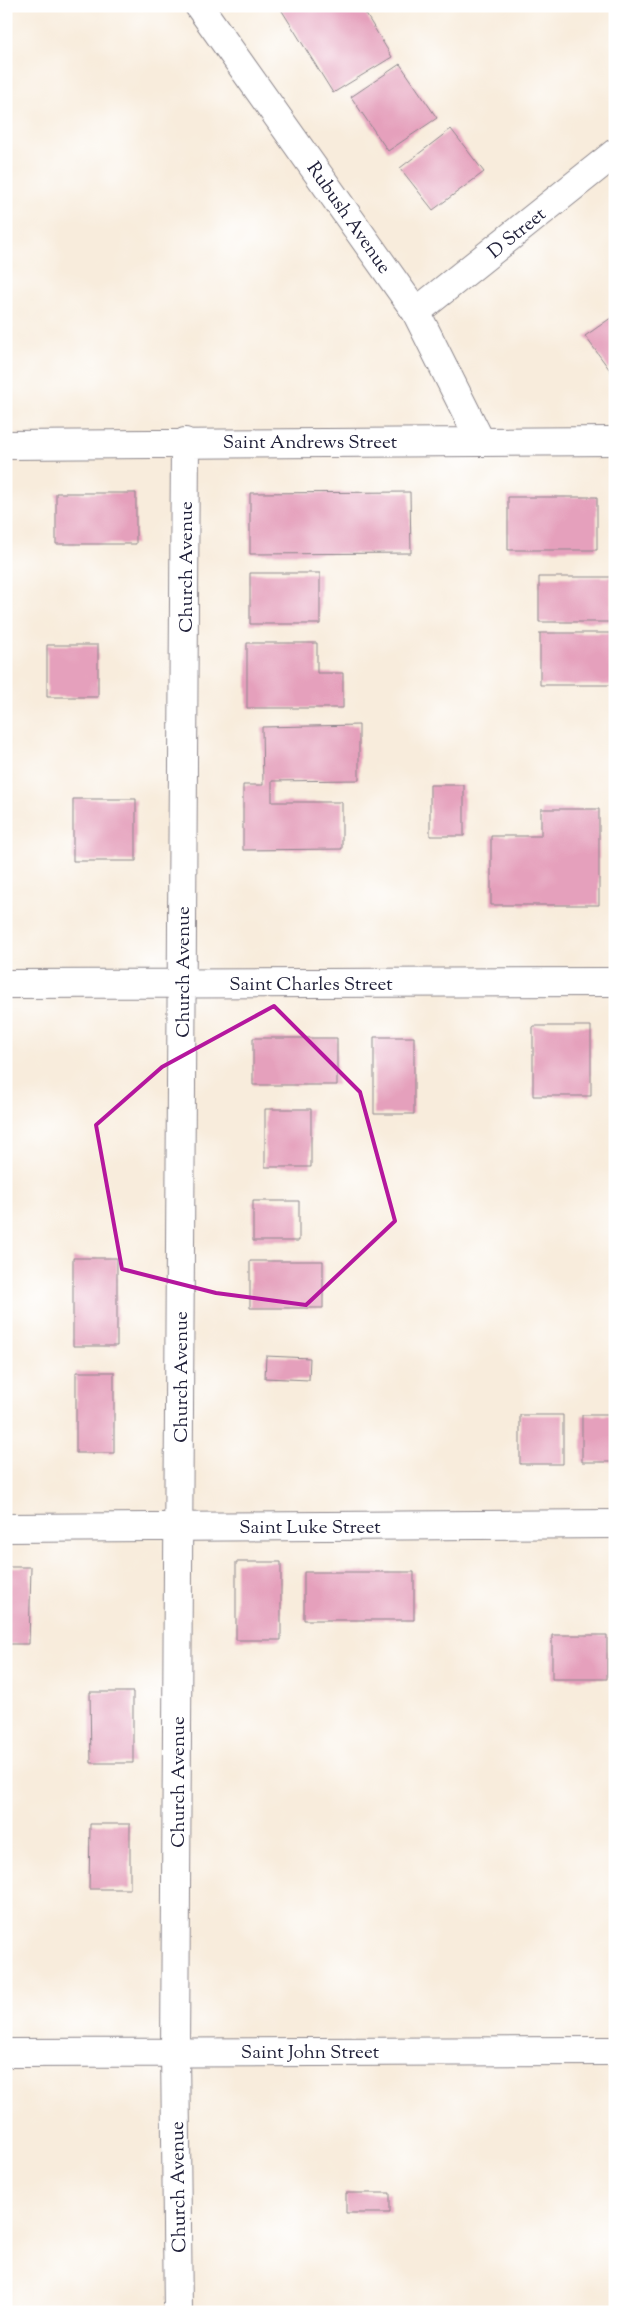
<svg xmlns="http://www.w3.org/2000/svg" width="621" height="2318" viewBox="0 0 621 2318" font-family="'Sorts Mill Goudy',serif">
  <rect width="100%" height="100%" fill="#fff"/>
  <filter id="ink" filterUnits="userSpaceOnUse"><feTurbulence type="fractalNoise" baseFrequency=".02" numOctaves="2"/><feDisplacementMap in="SourceGraphic" scale="10" xChannelSelector="R" yChannelSelector="G"/><feConvolveMatrix kernelMatrix="1 2 1 2 8 2 1 2 1" color-interpolation-filters="sRGB"/></filter>
  <filter id="wash" filterUnits="userSpaceOnUse"><feTurbulence type="fractalNoise" baseFrequency=".0096" numOctaves="4" result="noise"/><feDisplacementMap in="SourceGraphic" scale="20" xChannelSelector="R" yChannelSelector="G"/><feGaussianBlur stdDeviation="1.12" result="paint"/><feColorMatrix in="noise" values="0 0 0 0 0 0 0 0 0 0 0 0 0 0 0 0 0 1.4 0 .05"/><feComposite in="paint" operator="in"/></filter>
  <g filter="url(#wash)">
    <rect width="100%" height="100%" fill="#f8ecdc"/>
    <g id="blocks">
      <path fill="#e5a0bc" d="M279,6H361L392,57L333,93Z
        M400,64L437,118L388,151L351,97Z
        M451,129L484,172L433,210L400,168Z
        M615,315V377L585,336Z
        M410,492L411,553L250,554V493Z
        M56,493H136V544H56Z
        M508,497H597V550H508Z
        M250,573H320V624H250Z
        M539,577H611V622H539Z
        M540,633H615V685H540Z
        M247,643H317V673H343V708H247Z
        M47,645H98V697H47Z
        M359,725V780L272,781V802H342V849L243,850V785H263L262,727Z
        M430,785H464V836H430Z
        M73,799H136V861H73Z
        M541,809H599V905H491V836H541Z
        M533,1026H591V1096H533Z
        M374,1037H414V1114H374Z
        M253,1038H337V1085H253Z
        M265,1109H311V1167H265Z
        M253,1201H299V1241H253Z
        M73,1258H117V1346H73Z
        M250,1261H323V1308H250Z
        M266,1356L310,1358L309,1380L265,1378Z
        M76,1372H114V1453H76Z
        M520,1415H563V1464H520Z
        M582,1415H615V1462H582Z
        M236,1562H281V1640H236Z
        M6,1567H31L29,1644H6Z
        M304,1572H414V1620H304Z
        M552,1635H607V1679H552Z
        M90,1692H133V1763H91Z
        M90,1824H130V1889H89Z
        M346,2193H390V2213H346Z"/>
    </g>
  </g>
  <g filter="url(#ink)">
    <use href="#blocks" fill-opacity="0" stroke="#8d878c" stroke-width="1"/>
    <g fill="none" stroke-linecap="round" stroke-linejoin="round">
      <g stroke="#8d878c" stroke-width="30">
        <path id="minor" d="M199,6L416,312L480,440
          M416,312L615,153
          M6,445L615,441
          M6,984L615,982
          M6,1528L615,1524
          M6,2053L615,2051
          M178,2312L175,2051L185,442"/>
      </g>
      <use href="#minor" stroke="#fff" stroke-width="28"/>
    </g>
  </g>
  <path fill="none" stroke="#b5179e" stroke-width="4" stroke-linejoin="round" d="M274,1006L360,1092L395,1221L306,1305L216,1293L122,1269L96,1125L162,1067Z"/>
  <g text-anchor="middle" stroke-width="4" stroke-linejoin="round" paint-order="stroke">
    <g font-size="19" fill="#22223b" stroke="#fff">
      <text transform="translate(350 217) rotate(55)" y="7">Rubush Avenue</text>
      <text transform="translate(516 232) rotate(-39)" y="7">D Street</text>
      <text x="310" y="448">Saint Andrews Street</text>
      <text transform="translate(185 567) rotate(-90)" y="7">Church Avenue</text>
      <text transform="translate(182 972) rotate(-90)" y="7">Church Avenue</text>
      <text x="311" y="990">Saint Charles Street</text>
      <text transform="translate(180 1377) rotate(-90)" y="7">Church Avenue</text>
      <text x="310" y="1533">Saint Luke Street</text>
      <text transform="translate(177 1782) rotate(-90)" y="7">Church Avenue</text>
      <text x="310" y="2058">Saint John Street</text>
      <text transform="translate(177 2187) rotate(-91)" y="7">Church Avenue</text>
    </g>
  </g>
  <rect width="621" height="2318" fill="none" stroke="#fff" stroke-width="25"/>
</svg>
